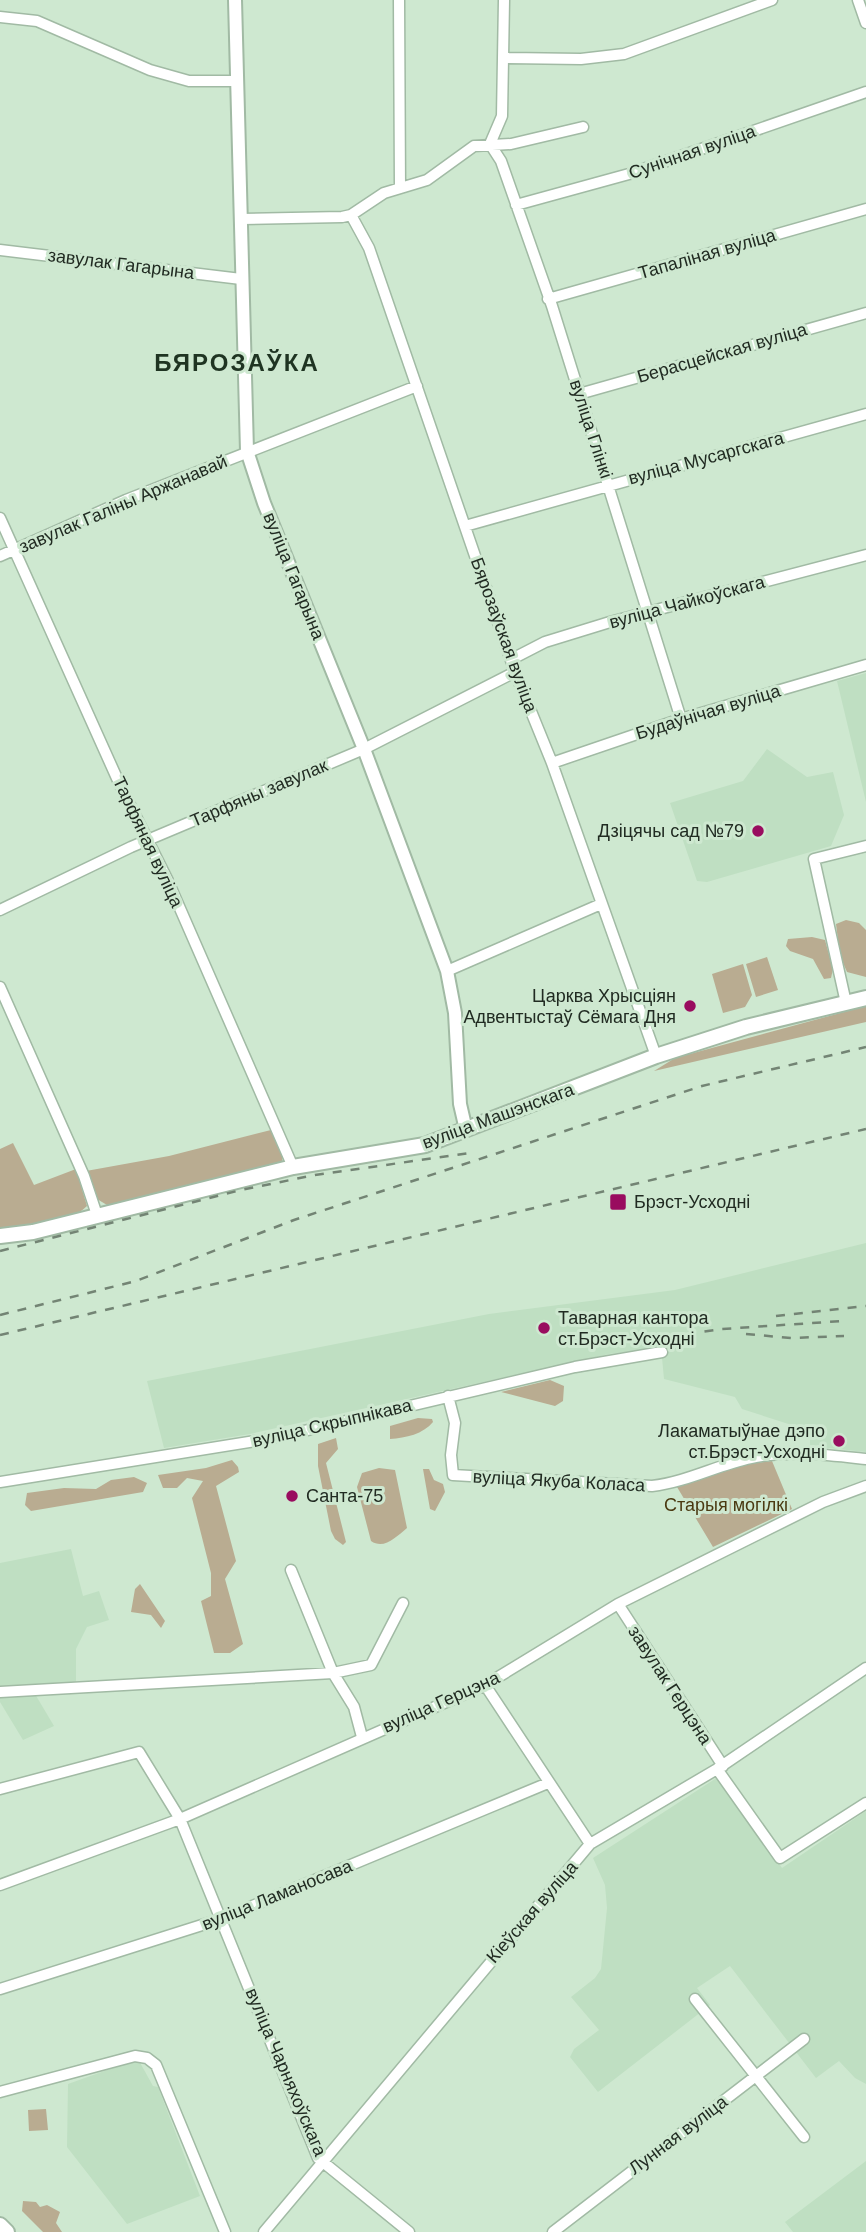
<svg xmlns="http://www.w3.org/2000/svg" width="866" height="2232" viewBox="0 0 866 2232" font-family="Helvetica,sans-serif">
  <rect width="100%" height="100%" fill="#cee8d0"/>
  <path fill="#bfdfc2" d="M866,673V802L837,681Z
    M767,749L807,777L833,772L844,815L831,846L707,882L697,881L670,803L743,781Z
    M866,1243V1452L810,1446V1431L742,1409L735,1397L664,1379L661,1347L609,1354L250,1434L164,1448L147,1381L489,1314L675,1290Z
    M71,1549L83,1596L99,1591L109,1620L87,1627L76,1649V1682L0,1686V1563Z
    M35,1694L54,1726L23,1740L0,1702V1696Z
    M718,1777L782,1868L866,1811V2084L855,2078L839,2061L816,2078L730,1966L697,1988L710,2005L598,2092L570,2057L574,2049L599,2030L571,1997L595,1978L601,1969L607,1908L605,1885L593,1858Z
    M138,2059L153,2086L158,2087L200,2196L127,2224L67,2147L68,2084Z
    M866,2161V2232H793L785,2222Z"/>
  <path fill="#b9ac91" d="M846,920L859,923L866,930V977L847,972L840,956L836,924Z
    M812,937L825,940L833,969L831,978L824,979L813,959L790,951L786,946L788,939Z
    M767,957L778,990L756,997L746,964Z
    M743,964L752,995L745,1007L723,1013L712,974Z
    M866,1006V1022L654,1071L675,1058Z
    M271,1130L283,1154L282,1163L107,1205L97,1199L86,1171L169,1156Z
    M13,1143L34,1185L76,1169L87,1206C67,1226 27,1227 0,1231V1149Z
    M550,1380L564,1386L563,1401L555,1406L501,1392Z
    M418,1418L432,1419L433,1422C423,1434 406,1438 390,1439V1426Z
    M336,1438L338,1449L326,1463L346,1542L343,1545L335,1539L331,1531L318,1466V1444Z
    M232,1460L238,1467L239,1472L216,1486L236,1561L225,1579L243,1644L230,1653H214L201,1601L211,1596V1573L192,1498L203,1481L187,1478L177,1488H163L158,1475L206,1468Z
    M772,1461L792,1509L713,1547L677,1487L747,1464Z
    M379,1468L395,1470L407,1528C396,1537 384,1550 371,1541L357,1487L362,1473Z
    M423,1469H429L434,1480L443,1484L445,1492L435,1511L430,1509Z
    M134,1477L147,1483L143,1492L31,1511L25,1505L27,1493L64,1488L96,1489L111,1480Z
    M140,1584L165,1621L161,1628L151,1615L131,1612L135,1589Z
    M46,2109L48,2130L29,2131L28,2110Z
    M23,2201L36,2202L40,2207L47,2205L60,2212L56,2223L62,2232H43L22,2211Z"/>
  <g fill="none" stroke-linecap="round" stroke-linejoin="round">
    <g stroke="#a1baa4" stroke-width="13">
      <path id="minor" d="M399,0L400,188
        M504,0L502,116L490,144L501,161L552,306L681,719
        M858,0L866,23
        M0,17L37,21L150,70L189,81H238
        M504,58L581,59L624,54L772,0
        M516,205L629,174L866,92
        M351,215L369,248L515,672L552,763L656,1056
        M241,219L342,217L351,215L384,193L427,180L474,146L511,144L583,127
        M0,250L241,279
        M548,299L866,209
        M579,394L866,313
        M0,518L120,785L168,881L293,1167
        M465,526L866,414
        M0,556L126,500L417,386
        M512,659L545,642L610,622L866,555
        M552,763L681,719L866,665
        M0,910L131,847L364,749L515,672
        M447,971L601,904
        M0,987L84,1176L97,1215
        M846,1003L814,859L866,846
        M448,1396L455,1423L451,1455L453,1475L652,1486C687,1482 717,1465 751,1458C789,1450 828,1455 866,1459
        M0,1482L274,1438L575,1367L662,1352
        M291,1570L333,1673L354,1707L362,1737
        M618,1604L723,1766
        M485,1685L590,1844
        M0,1692L333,1673L371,1665L403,1603
        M717,1769L780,1858L866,1803
        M0,1789L139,1752L180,1819L318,2158L409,2232
        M0,1885L180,1819L485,1685L618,1604L823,1502L866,1486
        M0,1989L221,1919L548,1783
        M695,1999L804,2137
        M0,2092L135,2056L147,2058L156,2065L225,2232
        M264,2232L590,1844L717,1769L866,1668
        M553,2232L804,2039"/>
    </g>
    <g stroke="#a1baa4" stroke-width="16">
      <path id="tertiary" d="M235,0L247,451L264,503L364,749L447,971L455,1013L460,1104L466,1130"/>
    </g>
    <g stroke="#a1baa4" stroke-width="18">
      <path id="secondary" d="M0,1236L33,1232L293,1167L425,1145L656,1056L746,1027L866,998"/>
    </g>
    <g stroke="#a1baa4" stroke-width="18">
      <path id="primary" d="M0,2225L7,2232"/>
    </g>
    <use href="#minor" stroke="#fff" stroke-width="10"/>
    <use href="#tertiary" stroke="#fff" stroke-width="12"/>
    <use href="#secondary" stroke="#fff" stroke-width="14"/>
    <use href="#primary" stroke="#fff" stroke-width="14"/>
    <path stroke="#738474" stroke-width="2.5" stroke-dasharray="9 9" stroke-linecap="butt" d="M0,1251L241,1190L315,1175L470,1153
      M0,1315L136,1281L294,1220L702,1086L866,1047
      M776,1316L866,1306
      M746,1334L791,1338L844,1336
      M0,1335L866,1129
      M651,1339L722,1329L843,1321"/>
  </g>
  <g fill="#990c5f" stroke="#cee8d0" stroke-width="2.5">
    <circle cx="758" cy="831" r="7"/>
    <circle cx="690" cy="1006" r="7"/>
    <rect x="609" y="1193" width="18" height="18" rx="3.5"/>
    <circle cx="544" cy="1328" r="7"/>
    <circle cx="839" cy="1441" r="7"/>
    <circle cx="292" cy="1496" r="7"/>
  </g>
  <g text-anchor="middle" stroke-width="6" stroke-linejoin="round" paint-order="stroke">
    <g font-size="18" fill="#212b22" stroke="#cee8d0">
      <text transform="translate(692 152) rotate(-19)" y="6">Сунічная вуліца</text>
      <text transform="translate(707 254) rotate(-16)" y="6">Тапаліная вуліца</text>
      <text transform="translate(121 264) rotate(7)" y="6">завулак Гагарына</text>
      <text transform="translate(722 353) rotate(-16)" y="6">Берасцейская вуліца</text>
      <text transform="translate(591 429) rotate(72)" y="6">вуліца Глінкі</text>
      <text transform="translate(706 458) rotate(-15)" y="6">вуліца Мусаргскага</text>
      <text transform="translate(123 504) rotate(-23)" y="6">завулак Галіны Аржанавай</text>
      <text transform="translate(294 576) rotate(68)" y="6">вуліца Гагарына</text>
      <text transform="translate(687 602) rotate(-15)" y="6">вуліца Чайкоўскага</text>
      <text transform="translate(504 635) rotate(70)" y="6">Бярозаўская вуліца</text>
      <text transform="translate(708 712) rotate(-17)" y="6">Будаўнічая вуліца</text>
      <text transform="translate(259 793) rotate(-23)" y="6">Тарфяны завулак</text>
      <text transform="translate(148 842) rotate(65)" y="6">Тарфяная вуліца</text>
      <text transform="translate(498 1116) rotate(-20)" y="6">вуліца Машэнскага</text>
      <text transform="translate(332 1423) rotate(-13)" y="6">вуліца Скрыпнікава</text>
      <text transform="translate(559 1481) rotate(3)" y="6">вуліца Якуба Коласа</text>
      <text transform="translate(670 1685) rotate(57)" y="6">завулак Герцэна</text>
      <text transform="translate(441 1702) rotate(-24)" y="6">вуліца Герцэна</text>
      <text transform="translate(277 1895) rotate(-22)" y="6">вуліца Ламаносава</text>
      <text transform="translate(532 1912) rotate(-49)" y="6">Кіеўская вуліца</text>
      <text transform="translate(286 2072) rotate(67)" y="6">вуліца Чарняхоўскага</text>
      <text transform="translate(678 2135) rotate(-37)" y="6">Лунная вуліца</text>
    </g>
    <g font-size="18" fill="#212b22" stroke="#cee8d0" text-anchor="end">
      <text x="744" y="837">Дзіцячы сад №79</text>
      <text x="676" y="1002">Царква Хрысціян<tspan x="676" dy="21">Адвентыстаў Сёмага Дня</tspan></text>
      <text x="634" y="1208" text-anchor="start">Брэст-Усходні</text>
      <text x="558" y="1324" text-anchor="start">Таварная кантора<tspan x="558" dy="21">ст.Брэст-Усходні</tspan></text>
      <text x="825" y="1437">Лакаматыўнае дэпо<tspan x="825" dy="21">ст.Брэст-Усходні</tspan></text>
      <text x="306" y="1502" text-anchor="start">Санта-75</text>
    </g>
    <g font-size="18" fill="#4a3911" stroke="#cee8d0">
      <text x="726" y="1511">Старыя могілкі</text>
    </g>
    <g font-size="24" font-weight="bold" letter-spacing="2" fill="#1f3422" stroke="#cee8d0">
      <text x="237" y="371">БЯРОЗАЎКА</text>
    </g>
  </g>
</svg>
